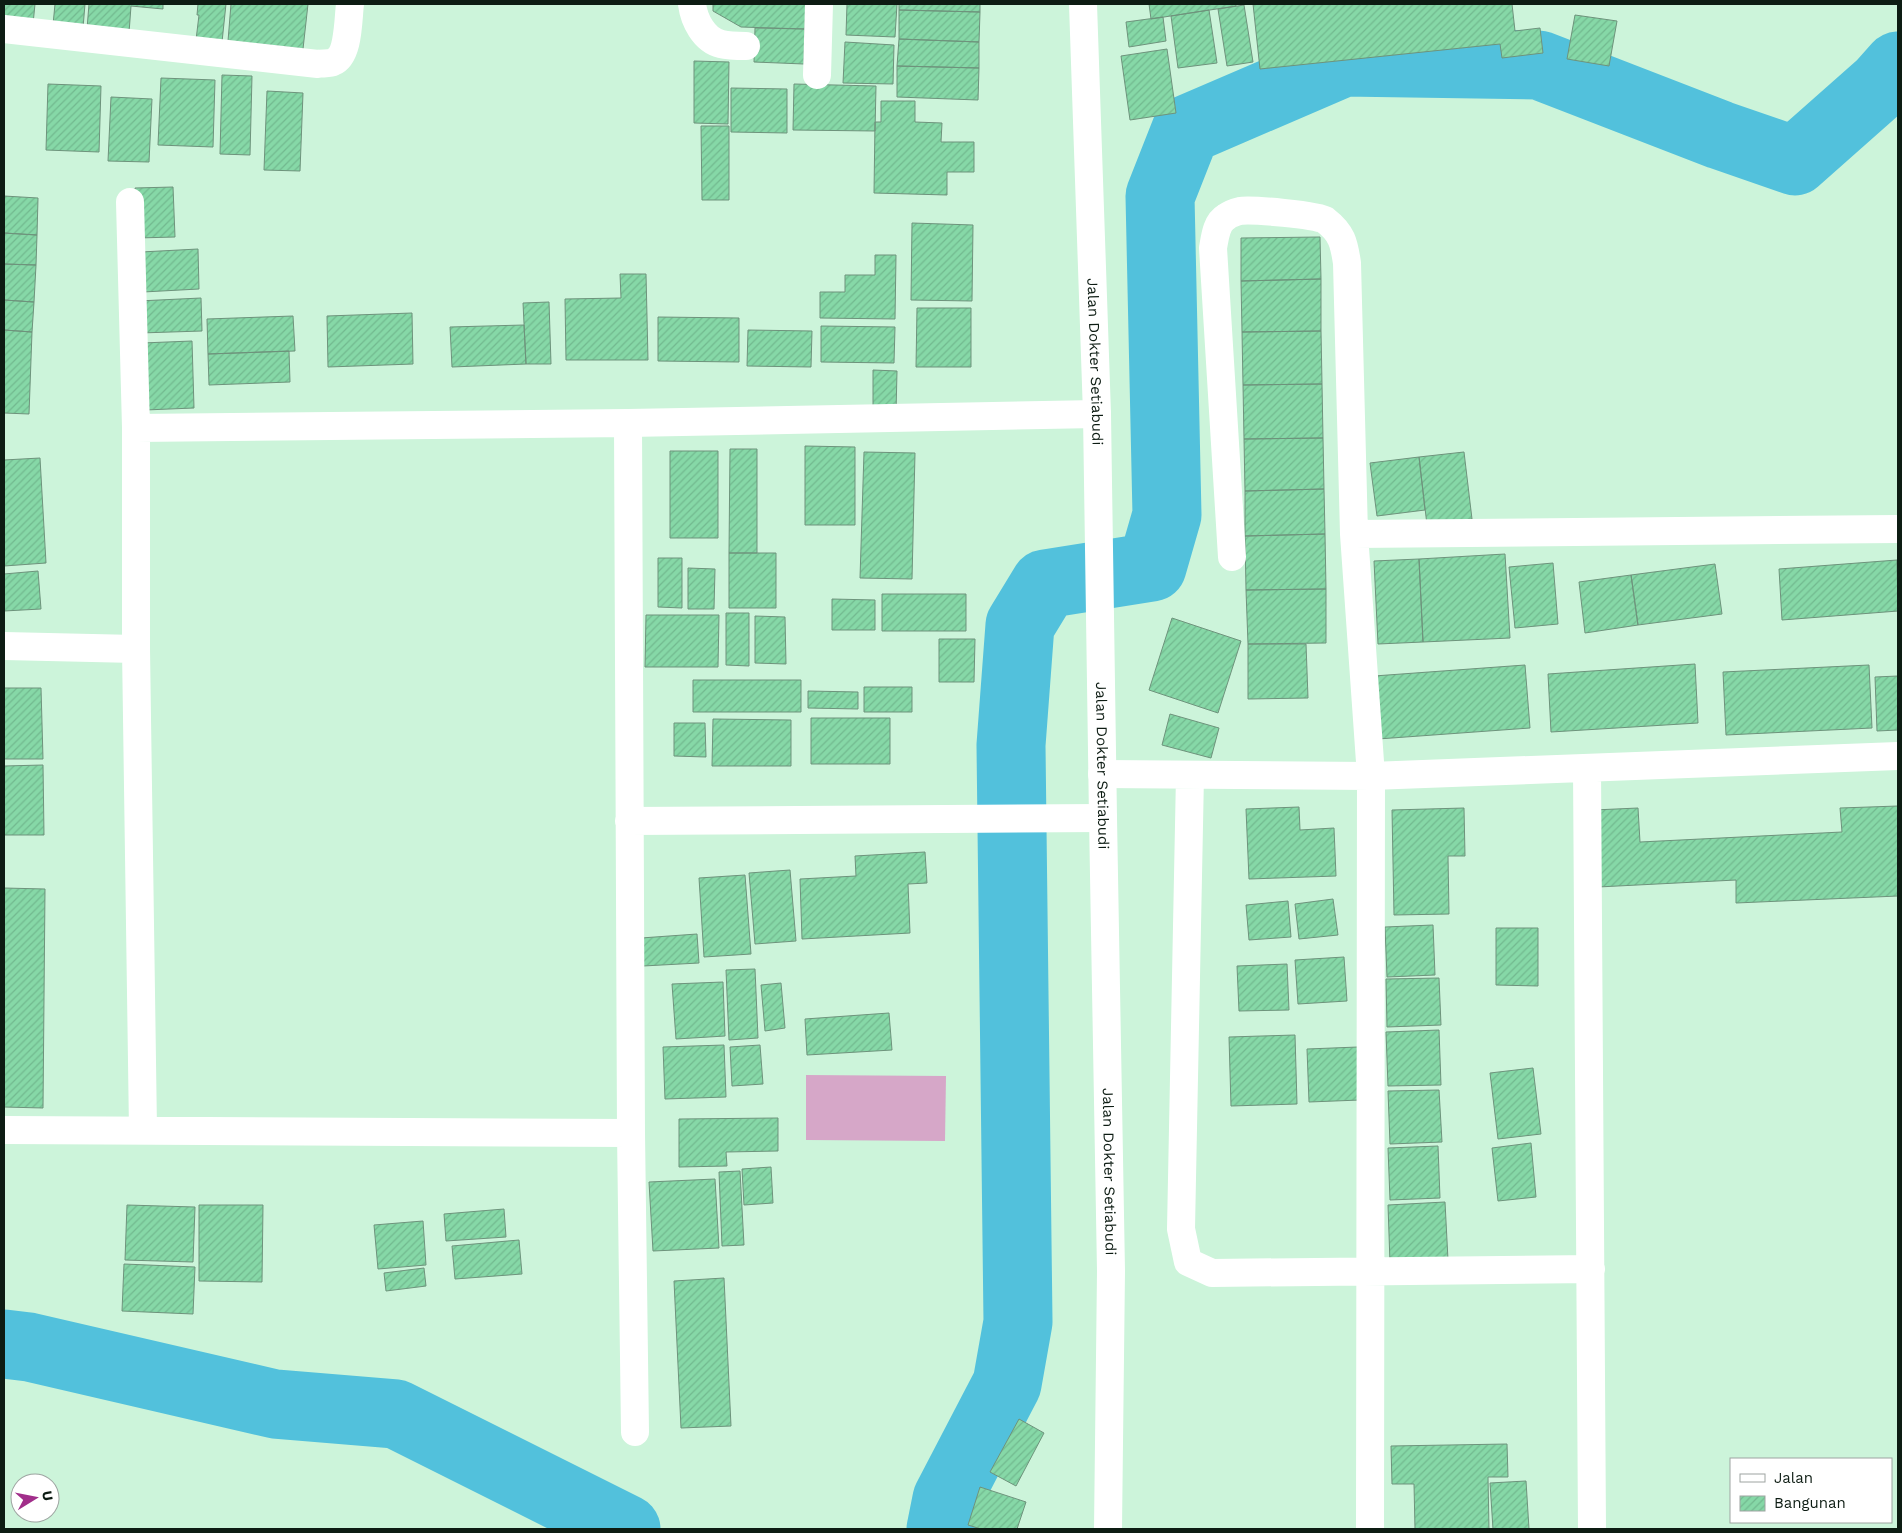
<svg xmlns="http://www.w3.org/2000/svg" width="1902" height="1533" viewBox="0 0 1902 1533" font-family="'Work Sans',sans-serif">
  <defs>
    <pattern id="building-hatch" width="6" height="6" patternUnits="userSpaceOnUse" patternTransform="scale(1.25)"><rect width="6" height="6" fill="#86d8a7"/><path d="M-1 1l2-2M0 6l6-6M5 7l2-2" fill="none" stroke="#72b98f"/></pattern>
  </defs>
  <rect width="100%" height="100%" fill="#ccf4da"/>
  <path fill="#d6a7c8" d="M806,1075L946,1076L945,1141L806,1140Z"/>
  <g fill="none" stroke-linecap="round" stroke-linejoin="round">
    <path stroke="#52c1dc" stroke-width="69" d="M4,1344L29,1347L275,1404L396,1414L626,1529
      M941,1529L947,1499L1007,1384L1018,1322L1011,745L1020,625L1045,584L1152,567L1167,515L1160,196L1186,130L1344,62L1539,65L1720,135L1795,161L1882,84L1898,66"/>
  </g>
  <path fill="url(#building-hatch)" stroke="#6e937c" d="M4,4H35L33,24L4,21Z
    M55,4H85L83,28L53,25Z
    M89,4H163V9L131,6L129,33L87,29Z
    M198,4H226L222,42L196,40L199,15H197Z
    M231,4H308L303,49L228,41Z
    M713,4H806L805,29L741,27L713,11Z
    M847,4H897L895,37L846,35Z
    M899,4H980V12L899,10Z
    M1149,4H1236V6L1151,19Z
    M1253,4H1512L1515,31L1540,28L1543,53L1502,58L1500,44L1260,69Z
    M1244,5L1253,62L1227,66L1218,9Z
    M899,10L980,12L979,42L899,39Z
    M1209,10L1217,63L1178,68L1171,16Z
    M1575,15L1617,21L1609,66L1567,59Z
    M1163,17L1166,41L1129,47L1126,22Z
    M755,28L805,29L804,64L754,62Z
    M899,39L979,42V68L897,66Z
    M845,42L894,45L893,84L843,83Z
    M1167,49L1176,113L1130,120L1121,56Z
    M694,61L729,62L728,124L694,123Z
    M897,66L979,68L978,100L897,97Z
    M222,75L252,76L250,155L220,154Z
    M161,78L215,80L213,147L158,145Z
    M48,84L101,86L99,152L46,150Z
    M794,84L876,86L875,131L793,130Z
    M731,88L787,89V133L731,132Z
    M267,91L303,93L300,171L264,170Z
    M111,97L152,99L149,162L108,161Z
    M881,101H915V122L942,123L941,142H974V172H947V195L874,193L875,122H881Z
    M701,126H729V200H702Z
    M173,187L175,237L137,238L135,188Z
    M4,196L38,198L37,235L4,233Z
    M912,223L973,225L972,301L911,300Z
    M4,233L37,235L36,265L4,264Z
    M1320,237L1321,279L1241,281V238Z
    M198,249L199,289L143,292L141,252Z
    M875,255H896L895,319L820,318V292H845V275H875Z
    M4,264L36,265L34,302L4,300Z
    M620,274H646L648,360H566L565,299L621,298Z
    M1321,279V331L1242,332L1241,281Z
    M201,298L202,331L140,333L138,301Z
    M4,300L34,302L32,332L4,330Z
    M549,302L551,364H526L523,303Z
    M917,308H971V367H916Z
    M412,313L413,364L328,367L327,316Z
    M293,316L295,351L208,354L207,319Z
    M658,317L739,318V362L658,361Z
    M524,325L526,364L452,367L450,327Z
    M821,326L895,327L894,363L821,362Z
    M4,330L32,332L29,414L4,413Z
    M748,330L812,331L811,367L747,366Z
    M1321,331L1322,384L1243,385L1242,332Z
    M192,341L194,408L145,410L142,343Z
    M289,351L290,382L209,385L208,354Z
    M873,370L897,371L896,413H873Z
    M1322,384L1323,438L1244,439L1243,385Z
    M1323,438L1324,489L1245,491L1244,439Z
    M805,446L855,447V525H805Z
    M730,449H757V553H729Z
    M670,451H718V538H670Z
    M864,452L915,453L912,579L860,578Z
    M1464,452L1472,519L1427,525L1419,457Z
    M1419,457L1425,510L1377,516L1370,463Z
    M40,458L46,563L4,566V460Z
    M1324,489L1325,534L1245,536V491Z
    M1325,534L1326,589L1246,590L1245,536Z
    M729,553H776V608H729Z
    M1505,554L1510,638L1423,642L1419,559Z
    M658,558H682V608L658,607Z
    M1419,559L1423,642L1378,644L1374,561Z
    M1897,560L1898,611L1782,620L1779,569Z
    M1553,563L1558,624L1515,628L1509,567Z
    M1715,564L1722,614L1638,625L1631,575Z
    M688,568L715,569L714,609H688Z
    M38,571L41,609L4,611V574Z
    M1631,575L1638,625L1585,633L1579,582Z
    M1326,589V643L1248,644L1246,590Z
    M882,594H966V631H882Z
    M832,599L875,600V630H832Z
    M726,613H749V666L726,665Z
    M646,615H719L718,667H645Z
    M755,616L785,617L786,664L755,663Z
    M1172,618L1241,641L1218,713L1149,690Z
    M939,639H975L974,682H939Z
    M1248,644H1306L1308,698L1248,699Z
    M1695,664L1698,723L1551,732L1548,674Z
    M1525,665L1530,728L1378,739L1374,676Z
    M1869,665L1872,728L1726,735L1723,672Z
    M1898,676V730L1877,731L1875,677Z
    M693,680H801V712H693Z
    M864,687H912V712H864Z
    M4,688H41L43,759H4Z
    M808,691L858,692V709L808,708Z
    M1170,714L1219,728L1211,758L1162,745Z
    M811,718H890V764H811Z
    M713,719L791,720V766H712Z
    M674,723H705L706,757L674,756Z
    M43,765L44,835H4V766Z
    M1898,806V896L1736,903V880L1598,887L1594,810L1638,808L1640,842L1842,832L1840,808Z
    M1299,807L1300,830L1334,828L1336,876L1249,879L1246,809Z
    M1464,808L1465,856H1448L1449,914L1394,915L1392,810Z
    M925,852L927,883L908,884L910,933L802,939L800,879L856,876L855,856Z
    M790,870L796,941L755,944L749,873Z
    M745,875L751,954L704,957L699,878Z
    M4,888L45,889L43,1108L4,1107Z
    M1333,899L1338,935L1299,939L1295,904Z
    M1288,901L1291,937L1249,940L1246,905Z
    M1433,925L1435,975L1387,977L1385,927Z
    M1496,928H1538V986L1496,985Z
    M697,934L699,963L643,966L641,938Z
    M1344,957L1347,1001L1298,1004L1295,960Z
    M1287,964L1289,1010L1239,1011L1237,966Z
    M755,969L758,1038L729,1040L726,970Z
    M1439,978L1441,1025L1387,1027L1386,979Z
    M723,982L725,1036L676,1039L672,984Z
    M781,983L785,1028L765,1031L761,985Z
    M889,1013L892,1050L807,1055L805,1019Z
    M1439,1030L1441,1085L1388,1086L1386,1032Z
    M1295,1035L1297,1104L1231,1106L1229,1037Z
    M724,1045L726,1097L665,1099L663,1047Z
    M760,1045L763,1084L732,1086L730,1047Z
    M1358,1047L1360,1100L1309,1102L1307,1049Z
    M1533,1068L1541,1134L1498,1139L1490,1073Z
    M1439,1090L1442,1142L1390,1144L1388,1091Z
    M778,1118V1151L726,1152L727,1166L679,1167V1119Z
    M1531,1143L1536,1197L1498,1201L1492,1148Z
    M1438,1146L1440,1198L1390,1200L1388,1148Z
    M771,1167L773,1203L744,1205L742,1169Z
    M740,1171L744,1245L722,1246L719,1172Z
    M715,1179L719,1248L653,1251L649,1182Z
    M1445,1202L1448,1260L1390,1263L1388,1205Z
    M127,1205L195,1207L193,1262L125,1260Z
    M199,1205H263L262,1282L199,1281Z
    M504,1209L506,1237L446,1241L444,1214Z
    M423,1221L426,1265L378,1269L374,1225Z
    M519,1240L522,1274L455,1279L452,1246Z
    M124,1264L195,1267L193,1314L122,1311Z
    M424,1268L426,1286L386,1291L384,1273Z
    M724,1278L731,1426L681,1428L674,1281Z
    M1019,1419L1044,1433L1016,1486L990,1472Z
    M1507,1444L1508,1477H1488L1489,1529H1415L1414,1484H1392L1391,1446Z
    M1526,1481L1529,1529H1493L1490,1483Z
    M980,1487L1026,1502L1017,1529H981L968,1525Z"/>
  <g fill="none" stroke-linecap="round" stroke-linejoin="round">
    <path stroke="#fff" stroke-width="28" d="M692,4C694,20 704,40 721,44C729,46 738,46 746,46
      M4,29L318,64C322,63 329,64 333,62C349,56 348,19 350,4
      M817,75L819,4
      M130,202L136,428V649L143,1130
      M628,423L631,1133L635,1432
      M136,428L628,423L1097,414
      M1354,534L1898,529
      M1232,557L1213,248C1215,237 1216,223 1226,217C1230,214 1236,212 1240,211C1250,209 1318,215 1325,220C1342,233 1344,243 1347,263L1354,534L1371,776L1370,1529
      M4,646L136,649
      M1587,768L1592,1529
      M1102,774L1371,776L1898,756
      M1190,775L1181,1229L1188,1262L1212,1273L1591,1269
      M629,821L1103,818
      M4,1130L631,1133"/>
    <path stroke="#fff" stroke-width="28" id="s1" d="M1083,4L1097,414L1103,818L1111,1271L1108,1529"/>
  </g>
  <g text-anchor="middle" stroke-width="4" stroke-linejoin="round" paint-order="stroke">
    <g font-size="15" fill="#0d1c13" stroke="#fff">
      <text dy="5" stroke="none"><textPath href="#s1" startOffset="358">Jalan Dokter Setiabudi</textPath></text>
      <text dy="5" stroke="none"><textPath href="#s1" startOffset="762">Jalan Dokter Setiabudi</textPath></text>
      <text dy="5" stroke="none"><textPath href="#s1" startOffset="1168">Jalan Dokter Setiabudi</textPath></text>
    </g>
  </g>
  <rect width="1902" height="1533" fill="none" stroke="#0d1c13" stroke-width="10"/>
  <rect x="1730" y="1458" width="162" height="65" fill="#ffffff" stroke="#9ea4a1"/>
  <rect x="1740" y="1474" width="25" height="8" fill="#ffffff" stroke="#9ea4a1"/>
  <text x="1774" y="1483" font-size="15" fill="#0d1c13">Jalan</text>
  <rect x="1740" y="1496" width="25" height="15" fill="url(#building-hatch)" stroke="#9ea4a1"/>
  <text x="1774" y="1508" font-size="15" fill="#0d1c13">Bangunan</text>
  <g transform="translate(35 1498) rotate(80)"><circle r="24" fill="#ffffff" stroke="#9ea4a1"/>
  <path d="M0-4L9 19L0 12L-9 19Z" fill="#a12e8a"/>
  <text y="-8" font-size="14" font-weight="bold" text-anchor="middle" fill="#0d1c13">U</text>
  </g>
</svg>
